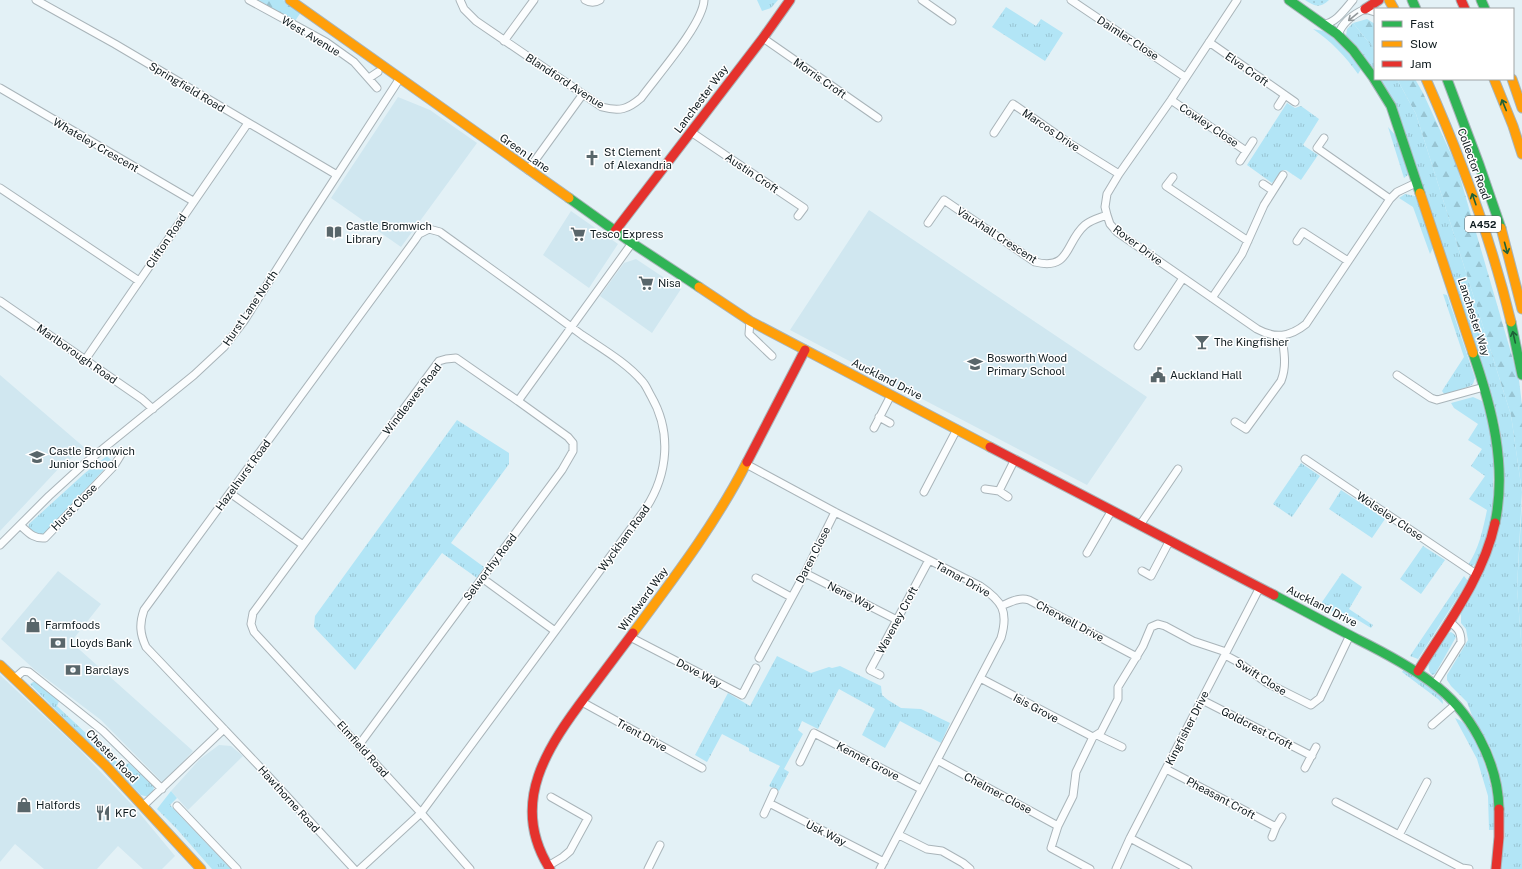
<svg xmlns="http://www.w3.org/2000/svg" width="1522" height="869" viewBox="0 0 1522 869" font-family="'Public Sans',sans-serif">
  <defs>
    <pattern id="grass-tufts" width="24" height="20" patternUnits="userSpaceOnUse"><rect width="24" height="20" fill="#b2e5f6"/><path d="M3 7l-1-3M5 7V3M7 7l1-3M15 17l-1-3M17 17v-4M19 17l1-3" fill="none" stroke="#98c4d2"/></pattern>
    <pattern id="forest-firs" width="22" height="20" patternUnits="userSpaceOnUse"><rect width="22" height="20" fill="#b2e5f6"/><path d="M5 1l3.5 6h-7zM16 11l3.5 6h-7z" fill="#98c4d2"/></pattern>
    <pattern id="park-dots" width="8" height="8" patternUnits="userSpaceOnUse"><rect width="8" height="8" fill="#b2e5f6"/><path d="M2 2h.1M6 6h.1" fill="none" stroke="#98c4d2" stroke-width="1.8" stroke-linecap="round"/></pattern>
  </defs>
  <rect width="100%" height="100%" fill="#e3f1f6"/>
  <path fill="#d0e7f0" d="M398,97L430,110L477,143L401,247L331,198Z
    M869,210L1147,397L1087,485L790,330Z
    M571,211L618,244L589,288L543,255Z
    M636,259L681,289L652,333L600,296L624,263Z
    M0,375L85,448L61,466L0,531Z
    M58,571L101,604L71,642L193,751L167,779L162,782L101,720L35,670L1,639Z
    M0,675L78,748L136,809L175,856L162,869H143L118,846L97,869H44L15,844L0,862Z
    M219,745L231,746L243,756L188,810L171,791L200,759Z"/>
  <path fill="url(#grass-tufts)" d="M757,0H778L771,8L762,11Z
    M1006,7L1036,26L1041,19L1063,33L1045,61L992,27Z
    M1353,23L1375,50V72L1346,36L1347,29Z
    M1313,29C1316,30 1320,30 1323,31C1333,35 1355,60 1361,69L1358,74C1346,57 1331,41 1313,29Z
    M1380,79H1397L1416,114L1511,415L1522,492L1517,588L1522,652V869H1500L1505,836L1502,791L1498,772L1491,749L1474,721L1467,702L1451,686L1447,680V675L1468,640L1466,629L1461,623V612L1487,563L1495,542L1502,448L1499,423L1485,380Z
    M1287,103L1295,108L1301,106L1319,119L1303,145L1318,155L1301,180L1286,170H1283L1272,183L1247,165Z
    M1388,127L1397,137L1409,174L1404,178Z
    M1405,194L1415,196L1418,203L1433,248L1430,254L1413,207L1399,198Z
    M1443,294L1447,295L1475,378L1473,384L1470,386L1445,395L1442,391L1464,357Z
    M1473,397L1482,401L1490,429L1494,449L1493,488L1495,496L1487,539L1476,563L1472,567L1468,565C1479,549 1483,529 1487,510L1469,499L1485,476L1471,466L1482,449L1468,440L1478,424L1454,408L1451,403Z
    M457,420L509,453V464L451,543L484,567L477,578L442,553L355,670L314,627L315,616Z
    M107,456L112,461L44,534L39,536L28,529L29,524L85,473Z
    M1301,463L1320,476L1292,517L1273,504Z
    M1341,490L1385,519L1372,538L1329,509Z
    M1423,546L1445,560L1421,594L1400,579Z
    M1342,573L1362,587L1349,609L1373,625L1371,628L1353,617L1331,611L1320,605Z
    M1464,576L1468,581L1418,659L1410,656Z
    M1451,632L1454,634L1456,637L1435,674L1432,675C1421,665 1440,643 1447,634Z
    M777,656L811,673L829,667L832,668L840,666L881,686L882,695L888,700L901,708L921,709L950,723L941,743L900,721L885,748L862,735L875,709L839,689L818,729L802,721L798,730L803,734L784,769L789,772L779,791L769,786L780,766L749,751V748L722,734L707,762L695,755L728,693L750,706Z
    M1405,668L1442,696L1443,704L1438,699L1402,672Z
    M35,681L59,701L57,706L122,767L129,763L154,787C153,795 148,798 141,795L30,684Z
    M1455,718C1478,725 1492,786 1495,808C1496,815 1495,823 1495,830H1489L1488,796L1477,759Z
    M171,791L177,798L170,805L231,869H212L176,828L157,809Z"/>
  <path fill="url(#forest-firs)" d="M258,0H283L301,12L295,21Z
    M1367,19L1375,24V50L1353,23Z
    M1397,79H1415L1423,93L1457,167L1519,380L1522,405V492L1511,415L1416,114Z
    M1522,502V652L1517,588Z"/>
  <path fill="url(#park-dots)" d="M1305,0H1329C1320,9 1314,6 1305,0Z"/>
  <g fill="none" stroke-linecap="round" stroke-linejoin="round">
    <g stroke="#a9b4b9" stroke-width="9">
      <path id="street" d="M36,0L115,44L337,175
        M249,0L326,42L354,62L377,88
        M460,0L464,9L476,21L602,107C620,112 628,109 641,98C657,76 703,24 704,0
        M585,0C590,3 595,3 600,0
        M922,0L952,21
        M1071,0L1185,77
        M1237,0L1171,100L1119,174L1107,194L1105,207L1107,215L1110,224L1117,232L1257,329C1275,339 1290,337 1306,324L1390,199L1397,192L1416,183
        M1324,24C1336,23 1345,9 1353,0
        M1338,35C1342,23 1354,14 1365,9L1375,12
        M763,38L878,118
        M504,41L534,0
        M1209,42L1295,102
        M369,78L378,72
        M0,88L193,201
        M1171,100L1246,151
        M1278,106L1285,95
        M691,132L804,208L798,216
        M994,133L1013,104L1069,143L1119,174
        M1324,138L1317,148L1390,199
        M1240,161L1253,141
        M528,170L583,94
        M1173,177L1166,186L1248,241
        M1263,184L1272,190
        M0,188L139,281
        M928,223L944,200L1035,262C1071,271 1065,242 1085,225C1091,220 1099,218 1107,215
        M1297,241L1303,232L1348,261
        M1212,298L1242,254L1264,205L1283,175
        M0,301L142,399L153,409
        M750,321L749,334L772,356
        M1138,346L1183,278
        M85,360L248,123
        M1397,375L1431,398L1437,400L1484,387
        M879,417L890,423
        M1235,422L1246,429L1281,381C1287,366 1284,352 1282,336
        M874,428L891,395
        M1305,459L1476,574
        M746,464L835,512L980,586C1002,601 1009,611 1001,638L880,869
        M985,489L999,491L1008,497
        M999,491L1015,459
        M924,492L957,429
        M230,493L303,545
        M20,525C28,532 33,539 45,538L114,466L122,453
        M1140,525L1178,469
        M0,545L49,496L83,465L194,375L224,347L244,321L306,223L400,78
        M1087,553L1112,510
        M1142,571L1151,576L1170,540
        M805,573L897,620
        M482,578L555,631
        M756,578L791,597
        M1001,606C1011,602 1019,597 1029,600L1137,657
        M630,637L742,695L756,668
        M1225,655L1238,662L1267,683L1311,705L1320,698L1350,635
        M759,658L805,573L835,512
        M880,675L870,670L929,560
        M15,678L23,671L29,672L103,731L162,789
        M980,678L1093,737
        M1435,683L1461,642C1461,630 1457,628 1449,621
        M1202,700L1312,756
        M582,702L702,768
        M1432,725L1456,704
        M1097,735L1122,747
        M359,745L562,470L573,451V443L568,437L518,401
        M937,760L1058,826
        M800,762L814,733L921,789
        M1305,768L1316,747
        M1166,769L1276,827
        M1336,802L1462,868L1469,869
        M769,803L884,862
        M143,806L224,729
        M177,806L237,869
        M764,814L774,792
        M899,835L927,849L942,851L963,863L970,869
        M1399,835L1427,782
        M1272,837L1276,827L1282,817
        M1130,838L1188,869
        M548,866L563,857L570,851L588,818L551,797
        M354,869L260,767L146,647C140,634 139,624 144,610L415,240L419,234L429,229L440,232C487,266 535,300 582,335C601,348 627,363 642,381C646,385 648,391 651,396C672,432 668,474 646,508L421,813L360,869
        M470,869L421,813L254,632L251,624L253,613L439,361L446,359L456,358L518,401L632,243
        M648,869L660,845
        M1090,869L1051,848L1058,826L1073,796L1076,772L1093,737L1101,732L1118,699V687L1143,646L1151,627L1158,624L1165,626L1193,641L1226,652
        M1116,869L1130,838L1260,587"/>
    </g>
    <g stroke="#a9b4b9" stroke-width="11">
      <path id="fast" d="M1289,0L1337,34L1353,50L1373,77L1391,106L1420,193
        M1412,0L1416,9
        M1481,0L1485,9
        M1447,79L1479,164L1501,228
        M569,198L632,243L699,287
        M1511,322L1522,375
        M1473,353C1492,408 1507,465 1495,523
        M1274,595C1302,610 1329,624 1357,639C1383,652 1408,665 1431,682C1470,710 1498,761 1499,809"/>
    </g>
    <g stroke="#a9b4b9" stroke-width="11">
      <path id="slow" d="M290,0L569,198
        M1389,0L1394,9
        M1426,79C1461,158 1491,238 1511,322
        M1494,79L1513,126L1522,154
        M1512,79L1522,108
        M1420,193L1473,353
        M1501,228L1522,309
        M699,287L750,321L990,447
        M633,633C674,578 716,523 747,462
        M0,665L106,766L201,869"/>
    </g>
    <g stroke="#a9b4b9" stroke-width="11">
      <path id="jam" d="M1461,0L1465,9
        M1365,9L1379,0
        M615,231L763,38L790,0
        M990,447L1274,595
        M747,462L805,350
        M1418,671C1447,624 1483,578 1495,523
        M550,869C508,803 548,746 588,693C603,673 618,653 633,633
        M1496,869L1499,837V809"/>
    </g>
    <use href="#street" stroke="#fbfdfe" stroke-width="7"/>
    <use href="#fast" stroke="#30b455" stroke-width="9"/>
    <use href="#slow" stroke="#ff9f0a" stroke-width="9"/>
    <use href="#jam" stroke="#e5322d" stroke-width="9"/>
  </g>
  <defs><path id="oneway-shaft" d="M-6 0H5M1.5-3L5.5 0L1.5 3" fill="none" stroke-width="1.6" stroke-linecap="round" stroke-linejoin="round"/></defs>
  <use stroke="#91979a" href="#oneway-shaft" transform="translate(1353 17) rotate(141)"/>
  <g stroke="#1e6037">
    <use href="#oneway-shaft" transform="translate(1504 105) rotate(-112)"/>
    <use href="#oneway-shaft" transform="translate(1474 199) rotate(-109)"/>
    <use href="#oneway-shaft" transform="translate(1506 248) rotate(75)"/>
    <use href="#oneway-shaft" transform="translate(1514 337) rotate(-103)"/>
  </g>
  <defs>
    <g id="church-bare" transform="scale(1.2)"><path d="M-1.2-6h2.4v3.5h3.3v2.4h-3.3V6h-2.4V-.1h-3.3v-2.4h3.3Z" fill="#59666a" stroke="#fff" stroke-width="2.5" paint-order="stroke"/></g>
    <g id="library-bare" transform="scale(1.2)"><path d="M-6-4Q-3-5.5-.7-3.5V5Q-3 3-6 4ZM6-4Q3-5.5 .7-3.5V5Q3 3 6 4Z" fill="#59666a" stroke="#fff" stroke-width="2.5" paint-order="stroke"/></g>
    <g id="supermarket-bare" transform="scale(1.2)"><path d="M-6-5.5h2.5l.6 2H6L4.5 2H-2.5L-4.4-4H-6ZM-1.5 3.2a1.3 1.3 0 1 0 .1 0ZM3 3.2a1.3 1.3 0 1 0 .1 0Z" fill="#59666a" stroke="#fff" stroke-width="2.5" paint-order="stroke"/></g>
    <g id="bar-bare" transform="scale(1.2)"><path d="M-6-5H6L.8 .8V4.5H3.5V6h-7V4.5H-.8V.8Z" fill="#59666a" stroke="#fff" stroke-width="2.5" paint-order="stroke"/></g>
    <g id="school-bare" transform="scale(1.2)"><path d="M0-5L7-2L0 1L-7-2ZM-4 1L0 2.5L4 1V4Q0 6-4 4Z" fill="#59666a" stroke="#fff" stroke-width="2.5" paint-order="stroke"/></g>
    <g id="civic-bare" transform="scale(1.2)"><path d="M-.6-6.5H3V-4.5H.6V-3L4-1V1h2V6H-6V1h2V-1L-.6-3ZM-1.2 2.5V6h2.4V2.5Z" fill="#59666a" stroke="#fff" stroke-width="2.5" paint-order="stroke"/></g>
    <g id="shop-bare" transform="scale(1.2)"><path d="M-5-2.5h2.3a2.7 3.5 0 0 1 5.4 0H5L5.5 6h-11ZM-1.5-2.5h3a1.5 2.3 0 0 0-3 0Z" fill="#59666a" stroke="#fff" stroke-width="2.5" paint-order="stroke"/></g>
    <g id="bank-bare" transform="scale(1.2)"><path d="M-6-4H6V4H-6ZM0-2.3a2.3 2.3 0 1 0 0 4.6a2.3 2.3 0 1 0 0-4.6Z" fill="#59666a" stroke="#fff" stroke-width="2.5" paint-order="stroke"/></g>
    <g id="restaurant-bare" transform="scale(1.2)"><path d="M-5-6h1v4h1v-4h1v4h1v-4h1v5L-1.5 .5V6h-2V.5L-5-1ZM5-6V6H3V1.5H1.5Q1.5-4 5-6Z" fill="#59666a" stroke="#fff" stroke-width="2.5" paint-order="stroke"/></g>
  </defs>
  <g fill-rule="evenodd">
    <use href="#church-bare" x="592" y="158"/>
    <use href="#library-bare" x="334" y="232"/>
    <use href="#supermarket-bare" x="578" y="234"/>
    <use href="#supermarket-bare" x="646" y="283"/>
    <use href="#bar-bare" x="1202" y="342"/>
    <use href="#school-bare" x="975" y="364"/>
    <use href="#civic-bare" x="1158" y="375"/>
    <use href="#school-bare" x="37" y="457"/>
    <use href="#shop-bare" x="33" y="625"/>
    <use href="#bank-bare" x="58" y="643"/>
    <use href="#bank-bare" x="73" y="670"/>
    <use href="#shop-bare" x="24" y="805"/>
    <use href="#restaurant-bare" x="103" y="813"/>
  </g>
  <g text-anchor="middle" stroke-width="3" stroke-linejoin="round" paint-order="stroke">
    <rect fill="#fff" stroke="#575f62" stroke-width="1" x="1465" y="216" width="36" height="16" rx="3"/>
    <g font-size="10" font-weight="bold" fill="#0f1b1f">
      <text x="1483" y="228">A452</text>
    </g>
    <g font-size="11" fill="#0f1b1f" stroke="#fff">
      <text transform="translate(311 36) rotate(31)" y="4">West Avenue</text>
      <text transform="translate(1128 38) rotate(33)" y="4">Daimler Close</text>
      <text transform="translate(1247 69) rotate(35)" y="4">Elva Croft</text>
      <text transform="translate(820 78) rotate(35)" y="4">Morris Croft</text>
      <text transform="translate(565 81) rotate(33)" y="4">Blandford Avenue</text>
      <text transform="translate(187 87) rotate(31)" y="4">Springfield Road</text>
      <text transform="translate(701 99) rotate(-53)" y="4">Lanchester Way</text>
      <text transform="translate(1209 125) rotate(34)" y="4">Cowley Close</text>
      <text transform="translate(1051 130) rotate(34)" y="4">Marcos Drive</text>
      <text transform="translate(96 145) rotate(30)" y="4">Whateley Crescent</text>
      <text transform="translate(525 153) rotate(35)" y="4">Green Lane</text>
      <text transform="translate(1474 164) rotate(70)" y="4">Collector Road</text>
      <text transform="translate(752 173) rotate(34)" y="4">Austin Croft</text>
      <text transform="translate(997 235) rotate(33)" y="4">Vauxhall Crescent</text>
      <text transform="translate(166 241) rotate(-56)" y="4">Clifton Road</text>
      <text transform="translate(1138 245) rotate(37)" y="4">Rover Drive</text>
      <text transform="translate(250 308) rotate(-56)" y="4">Hurst Lane North</text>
      <text transform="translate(1474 317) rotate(72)" y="4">Lanchester Way</text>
      <text transform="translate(77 354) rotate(35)" y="4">Marlborough Road</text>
      <text transform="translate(887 379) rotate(27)" y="4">Auckland Drive</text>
      <text transform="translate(412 399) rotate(-52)" y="4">Windleaves Road</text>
      <text transform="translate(243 475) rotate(-54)" y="4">Hazelhurst Road</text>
      <text transform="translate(74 507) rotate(-46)" y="4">Hurst Close</text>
      <text transform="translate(1390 516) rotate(34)" y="4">Wolseley Close</text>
      <text transform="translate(624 538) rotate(-54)" y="4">Wyckham Road</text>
      <text transform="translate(813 555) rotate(-63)" y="4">Daren Close</text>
      <text transform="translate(490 567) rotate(-53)" y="4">Selworthy Road</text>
      <text transform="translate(963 579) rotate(29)" y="4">Tamar Drive</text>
      <text transform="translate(851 596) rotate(27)" y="4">Nene Way</text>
      <text transform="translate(643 599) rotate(-54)" y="4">Windward Way</text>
      <text transform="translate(1322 606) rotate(27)" y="4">Auckland Drive</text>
      <text transform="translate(897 620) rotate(-62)" y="4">Waveney Croft</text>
      <text transform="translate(1070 621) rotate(28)" y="4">Cherwell Drive</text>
      <text transform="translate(699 673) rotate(28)" y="4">Dove Way</text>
      <text transform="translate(1261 677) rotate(32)" y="4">Swift Close</text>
      <text transform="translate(1036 708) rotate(28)" y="4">Isis Grove</text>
      <text transform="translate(1187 728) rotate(-63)" y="4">Kingfisher Drive</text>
      <text transform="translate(1257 728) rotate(27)" y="4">Goldcrest Croft</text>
      <text transform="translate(642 735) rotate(29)" y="4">Trent Drive</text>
      <text transform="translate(363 749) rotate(48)" y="4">Elmfield Road</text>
      <text transform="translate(112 756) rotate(46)" y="4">Chester Road</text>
      <text transform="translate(868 761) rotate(28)" y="4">Kennet Grove</text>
      <text transform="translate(998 793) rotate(28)" y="4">Chelmer Close</text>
      <text transform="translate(1221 798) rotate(28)" y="4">Pheasant Croft</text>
      <text transform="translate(289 799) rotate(48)" y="4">Hawthorne Road</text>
      <text transform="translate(826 833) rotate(27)" y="4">Usk Way</text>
    </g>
    <g font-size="11" fill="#0f1b1f" stroke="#fff" text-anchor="start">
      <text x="604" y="156">St Clement<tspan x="604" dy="13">of Alexandria</tspan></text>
      <text x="346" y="230">Castle Bromwich<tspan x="346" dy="13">Library</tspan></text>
      <text x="590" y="238">Tesco Express</text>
      <text x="658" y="287">Nisa</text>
      <text x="1214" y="346">The Kingfisher</text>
      <text x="987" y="362">Bosworth Wood<tspan x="987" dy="13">Primary School</tspan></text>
      <text x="1170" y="379">Auckland Hall</text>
      <text x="49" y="455">Castle Bromwich<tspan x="49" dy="13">Junior School</tspan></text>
      <text x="45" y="629">Farmfoods</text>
      <text x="70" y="647">Lloyds Bank</text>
      <text x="85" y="674">Barclays</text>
      <text x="36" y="809">Halfords</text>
      <text x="115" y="817">KFC</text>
    </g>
  </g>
  <rect x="1374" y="8" width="140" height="72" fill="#ffffff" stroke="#9fa4a5"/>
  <rect x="1382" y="21" width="20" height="6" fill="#30b455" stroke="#9fa4a5"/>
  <text x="1410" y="28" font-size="12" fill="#0f1b1f">Fast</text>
  <rect x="1382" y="41" width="20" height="6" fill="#ff9f0a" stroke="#9fa4a5"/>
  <text x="1410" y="48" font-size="12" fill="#0f1b1f">Slow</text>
  <rect x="1382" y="61" width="20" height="6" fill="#e5322d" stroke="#9fa4a5"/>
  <text x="1410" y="68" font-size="12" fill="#0f1b1f">Jam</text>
</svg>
